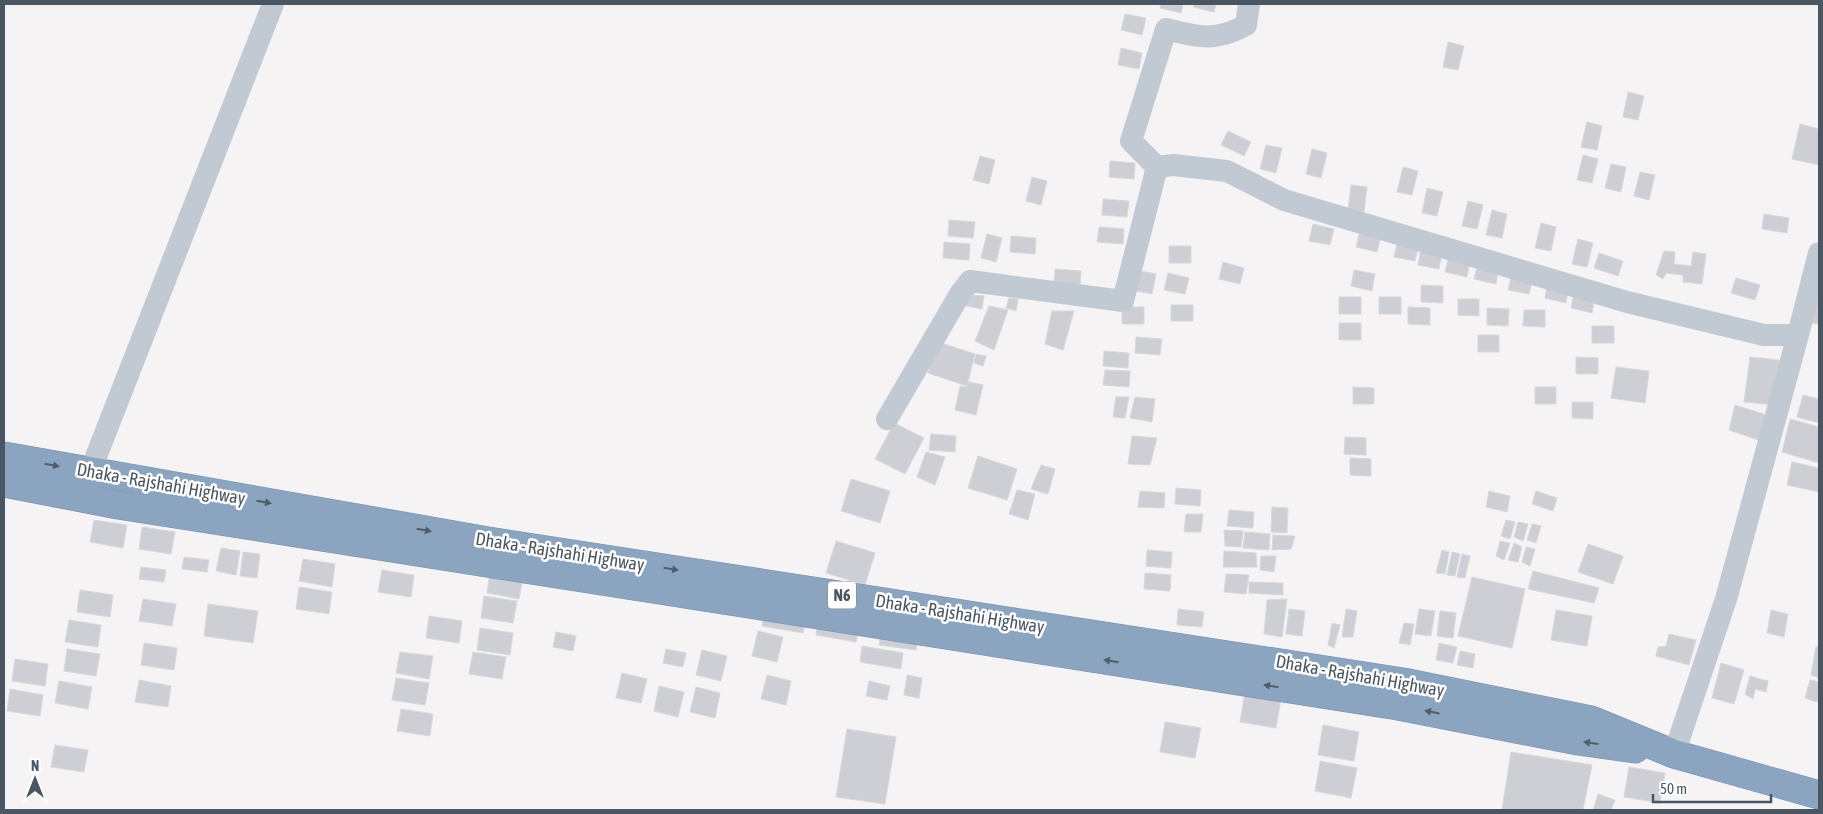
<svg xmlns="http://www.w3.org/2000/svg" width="1823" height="814" viewBox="0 0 1823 814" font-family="'Asap Condensed',sans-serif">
  <rect width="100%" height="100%" fill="#f5f3f3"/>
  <path fill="#cdcfd5" stroke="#d7d9de" d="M1161,4H1183L1181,13L1160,8Z
    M1194,4H1216L1214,12L1193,7Z
    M1125,14L1146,18L1142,35L1121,30Z
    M1448,42L1464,46L1458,70L1443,67Z
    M1121,48L1142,53L1139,69L1118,65Z
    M1628,92L1644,96L1638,120L1623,117Z
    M1587,122L1602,126L1597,150L1581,147Z
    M1800,124L1819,129V165L1792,159Z
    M1228,131L1251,142L1244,156L1221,145Z
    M1266,145L1282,148L1276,173L1260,169Z
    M1312,149L1327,153L1321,178L1306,174Z
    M1583,155L1598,159L1592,183L1577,180Z
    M980,156L995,160L989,184L973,180Z
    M1110,161L1135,163L1134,179L1109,177Z
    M1611,164L1626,167L1621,192L1605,188Z
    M1403,167L1418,171L1412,195L1397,192Z
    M1640,172L1655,175L1649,200L1634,196Z
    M1032,177L1047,181L1041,205L1026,201Z
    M1351,185L1367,187L1364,212L1348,210Z
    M1427,188L1443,192L1437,216L1422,213Z
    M1103,199L1129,201L1127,217L1102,215Z
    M1468,201L1483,205L1477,229L1462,226Z
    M1492,210L1507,214L1502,238L1486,235Z
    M1764,214L1789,218L1787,233L1762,229Z
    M949,220L975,222L973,238L948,236Z
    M1541,223L1556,227L1551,251L1535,248Z
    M1313,224L1334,229L1330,245L1309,241Z
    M1099,227L1124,229L1123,244L1097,242Z
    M1360,231L1381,236L1377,252L1356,247Z
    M987,234L1002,238L996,262L981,258Z
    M1011,236L1036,238L1035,254L1010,252Z
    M1578,239L1593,243L1587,267L1572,264Z
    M1398,240L1419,245L1415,261L1394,257Z
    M944,242L970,244L969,260L943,258Z
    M1169,246H1191V263H1169Z
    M1421,248L1442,253L1439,269L1418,265Z
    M1664,251L1675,252L1674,264L1691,266L1693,252L1706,254L1702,284L1683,282V275L1666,273L1663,279L1656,275Z
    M1599,253L1623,261L1618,276L1594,268Z
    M1449,256L1470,260L1467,277L1445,272Z
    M1223,262L1244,268L1240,284L1219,279Z
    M1478,263L1499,267L1496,284L1474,279Z
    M1055,269L1081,271L1080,287L1054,285Z
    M1354,270L1375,274L1372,291L1351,286Z
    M1141,271L1156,274L1152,294L1136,291Z
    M1168,273L1189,278L1185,294L1164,290Z
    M1512,273L1533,278L1529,294L1508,290Z
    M1736,278L1760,285L1755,300L1731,293Z
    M1548,282L1569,286L1566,303L1545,298Z
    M1421,285L1443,286V303L1421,302Z
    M1574,292L1595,297L1592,313L1571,308Z
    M972,295L984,296L982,309L962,305L965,299H971Z
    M1339,297H1361V314H1339Z
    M1379,297H1401V314H1379Z
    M1009,298L1018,299L1016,311L1006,308Z
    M1458,299H1479V316L1458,315Z
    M1815,300H1819V324L1811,323Z
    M1171,305H1193V321H1171Z
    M989,306L1008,310L994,350L975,341Z
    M1122,307H1144V324H1122Z
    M1408,307L1430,308V325L1408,324Z
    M1487,308L1509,309L1508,326L1487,325Z
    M1524,310H1545V327L1523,326Z
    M1052,311H1074L1063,350L1045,344Z
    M1339,323H1361V340H1339Z
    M1592,326H1614V343H1592Z
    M1478,335H1499V352H1478Z
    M1136,337L1162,339L1160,355L1135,353Z
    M938,342L975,354L967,386L928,373Z
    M1104,351L1129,353L1128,368L1103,366Z
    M976,354L986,356L983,366L974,363Z
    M1576,357L1598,358V374H1576Z
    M1750,357L1779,360L1774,405L1744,402Z
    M1616,367L1649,371L1645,403L1611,398Z
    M1105,370L1130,371L1129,387L1103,385Z
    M969,382L983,385L976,415L955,410L960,386L967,387Z
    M1353,387L1374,388V404H1353Z
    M1535,387H1556V404H1535Z
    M1803,395L1819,399V423L1797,417Z
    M1116,397H1129L1125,418L1113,417Z
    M1135,397L1155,399L1152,422L1130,418Z
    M1572,402H1593V419L1572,418Z
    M1735,405L1770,416L1764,442L1729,430Z
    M1790,419L1819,427V463L1782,452Z
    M894,423L924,438L905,474L875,459Z
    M931,434L956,436L955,452L929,450Z
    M1132,436L1157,438L1150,465L1128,464Z
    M1345,437L1366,438V455L1344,454Z
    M926,452L945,457L935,485L917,477Z
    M978,456L1017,469L1007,500L968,488Z
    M1350,458L1371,459V476L1350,475Z
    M1792,462L1819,468V492L1787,485Z
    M1041,465L1055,469L1048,494L1031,489Z
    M851,479L890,491L880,523L841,511Z
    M1176,488L1201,490L1200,506L1175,504Z
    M1017,490L1035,494L1028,520L1009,514Z
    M1140,491L1165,493L1164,508L1138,507Z
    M1489,491L1510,496L1507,512L1486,507Z
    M1536,491L1557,498L1553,511L1532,504Z
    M1272,507L1288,508L1287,533L1271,532Z
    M1229,510L1254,512L1253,528L1227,526Z
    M1186,514H1203L1201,532H1184Z
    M94,520L127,525L123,548L90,542Z
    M1506,520L1515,522L1510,539L1501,536Z
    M1518,522L1528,524L1523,541L1514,537Z
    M1532,524L1541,526L1536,543L1527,540Z
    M142,527L175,532L171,554L139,549Z
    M1224,530L1243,531L1241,547L1225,546Z
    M1245,532L1270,534L1269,550L1243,548Z
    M1273,535L1295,536L1291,549L1272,550Z
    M836,541L875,553L865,585L826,573Z
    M1500,541L1510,543L1504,560L1496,556Z
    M1514,543L1522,547L1518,562L1508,560Z
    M1588,544L1623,556L1613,584L1578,572Z
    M1526,547L1535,549L1530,566L1522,562Z
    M221,548L240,551L236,575L216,571Z
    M1147,550L1172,552L1171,568L1146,566Z
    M1442,550L1449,552L1445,574L1436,573Z
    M1224,551L1256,553L1257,567H1223Z
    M243,552L260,554L257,578L240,576Z
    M1452,552L1460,554L1455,576L1447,575Z
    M1462,554L1470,556L1465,578L1457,577Z
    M1261,556H1276L1274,572L1260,570Z
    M184,557L209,560L207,572L182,569Z
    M303,559L335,564L332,587L299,581Z
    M141,567L166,570L164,582L139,579Z
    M382,570L414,575L411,597L378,592Z
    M490,571L523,577L519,599L487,593Z
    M1533,571L1599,588L1594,603L1528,589Z
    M1145,573L1171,575L1170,591L1144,589Z
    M1226,574L1249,575L1246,594L1224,592Z
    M1472,577L1525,589L1512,648L1458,636Z
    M1249,582L1283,583V595L1249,593Z
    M299,587L332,592L329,614L296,609Z
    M80,590L113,595L110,617L77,612Z
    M484,596L517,601L513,623L481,618Z
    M143,599L176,604L172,626L139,621Z
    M1287,599L1282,637L1264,634L1267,600Z
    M208,604L258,611L253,643L204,636Z
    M1178,609L1204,612L1202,627L1177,625Z
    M1289,609L1305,611L1302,636L1286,634Z
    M1346,609L1357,611L1353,637H1342Z
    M1419,609L1435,611L1431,636L1415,634Z
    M765,610L806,617L803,633L762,626Z
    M1556,610L1592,616L1587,646L1551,640Z
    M1771,610L1788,614L1784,637L1767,633Z
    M1440,611L1456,613L1453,638L1437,636Z
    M429,616L462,621L459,643L426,638Z
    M818,619L859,626L856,642L816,635Z
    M69,620L101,625L98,647L65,642Z
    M1332,623L1340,625L1334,648L1328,645Z
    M1404,623L1414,624L1410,645L1399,643Z
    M480,628L513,633L510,655L477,650Z
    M881,628L919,634L916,650L879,645Z
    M758,631L783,637L777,662L752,656Z
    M556,632L576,636L573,651L553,647Z
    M1669,634L1696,640L1689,665L1656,656L1658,647L1666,646Z
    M144,643L177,648L174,670L141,665Z
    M1439,643L1457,647L1453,663L1436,660Z
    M862,646L903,653L901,669L860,662Z
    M1816,646L1819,648V678L1811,675Z
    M67,649L100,654L96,676L64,671Z
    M666,649L686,653L683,667L663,663Z
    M702,650L727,656L721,681L696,675Z
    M1460,651L1475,654L1473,668L1457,665Z
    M400,652L433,656L429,679L396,673Z
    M473,652L506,657L502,679L469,674Z
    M15,659L48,664L45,686L12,681Z
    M1721,663L1744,670L1734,704L1712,698Z
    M622,673L647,679L641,703L616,698Z
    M767,675L791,681L786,705L761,699Z
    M907,675L922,678L919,698L904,695Z
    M1750,676L1768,681L1766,692L1755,689L1753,699L1745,694Z
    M396,678L429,683L425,705L392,700Z
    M139,680L171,686L168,707L135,702Z
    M1810,680L1819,682V694L1817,702L1805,698Z
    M59,681L92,687L88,709L55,703Z
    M869,681L890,686L887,700L866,696Z
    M659,686L684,692L678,717L654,711Z
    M696,687L720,693L715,718L690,712Z
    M10,689L43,695L40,716L7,711Z
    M1245,692L1281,698L1276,728L1240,722Z
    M401,709L433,714L430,736L397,731Z
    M1165,722L1201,728L1195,758L1160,752Z
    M1323,725L1359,732L1354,761L1318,755Z
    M847,729L896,737L885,804L836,797Z
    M55,745L88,750L84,772L51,767Z
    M1511,752L1592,765L1583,810H1502Z
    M1320,761L1357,768L1351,798L1315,791Z
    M1629,767L1665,773L1660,803L1624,797Z
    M1598,794L1615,800L1611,810H1593Z"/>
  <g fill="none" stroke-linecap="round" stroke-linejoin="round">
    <g stroke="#7690ad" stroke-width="29">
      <path id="highway" d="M4,456L488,541L1403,682L1591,720L1674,754L1819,795
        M4,483L118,505L1398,706L1578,741L1635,749"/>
    </g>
    <path stroke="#c1cad2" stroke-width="22" d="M1157,167L1131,141L1166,29C1198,37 1216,42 1246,25L1249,4
      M887,419L960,294L970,281L1123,301L1157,167L1173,165L1227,171L1284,200L1627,302L1764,335H1798L1819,253
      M90,472L273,4
      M1674,754L1726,599L1798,335"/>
    <use href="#highway" stroke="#8ba5c1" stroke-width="28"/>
  </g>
  <defs><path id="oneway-solid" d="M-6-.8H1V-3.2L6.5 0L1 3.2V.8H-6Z" transform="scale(1.25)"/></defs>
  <g fill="#505e6b">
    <use href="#oneway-solid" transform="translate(52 465) rotate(10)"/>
    <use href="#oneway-solid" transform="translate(264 502) rotate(10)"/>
    <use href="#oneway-solid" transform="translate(424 530) rotate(10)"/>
    <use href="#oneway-solid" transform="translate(671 569) rotate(9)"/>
    <use href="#oneway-solid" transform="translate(1111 661) rotate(-171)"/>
    <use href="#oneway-solid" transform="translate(1271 686) rotate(-171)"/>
    <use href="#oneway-solid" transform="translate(1432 712) rotate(-169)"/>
    <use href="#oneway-solid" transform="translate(1591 743) rotate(-172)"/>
  </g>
  <g text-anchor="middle" stroke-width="5" stroke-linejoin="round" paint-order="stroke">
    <rect fill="#fff" stroke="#808990" stroke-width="1" x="828" y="581.5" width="28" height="27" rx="4"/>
    <g font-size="16" font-weight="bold" fill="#4a5661">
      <text x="842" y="601">N6</text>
    </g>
    <g font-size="18" fill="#4a5661" stroke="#fff">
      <text transform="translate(161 484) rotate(10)" y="6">Dhaka - Rajshahi Highway</text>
      <text transform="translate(560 552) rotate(9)" y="6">Dhaka - Rajshahi Highway</text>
      <text transform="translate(960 614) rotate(9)" y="6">Dhaka - Rajshahi Highway</text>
      <text transform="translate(1360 676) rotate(10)" y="6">Dhaka - Rajshahi Highway</text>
    </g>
  </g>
  <rect width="1823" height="814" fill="none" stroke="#4a5661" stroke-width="10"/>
  <g transform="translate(35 779)" stroke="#ffffff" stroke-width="4" paint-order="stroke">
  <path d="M0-4L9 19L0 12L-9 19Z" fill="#4a5661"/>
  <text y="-8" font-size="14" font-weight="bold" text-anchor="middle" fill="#4a5661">N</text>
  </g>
  <path d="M1653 794v8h118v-8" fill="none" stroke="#4a5661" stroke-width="2.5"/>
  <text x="1660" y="794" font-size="15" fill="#4a5661" stroke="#ffffff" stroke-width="4" paint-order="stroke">50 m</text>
</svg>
